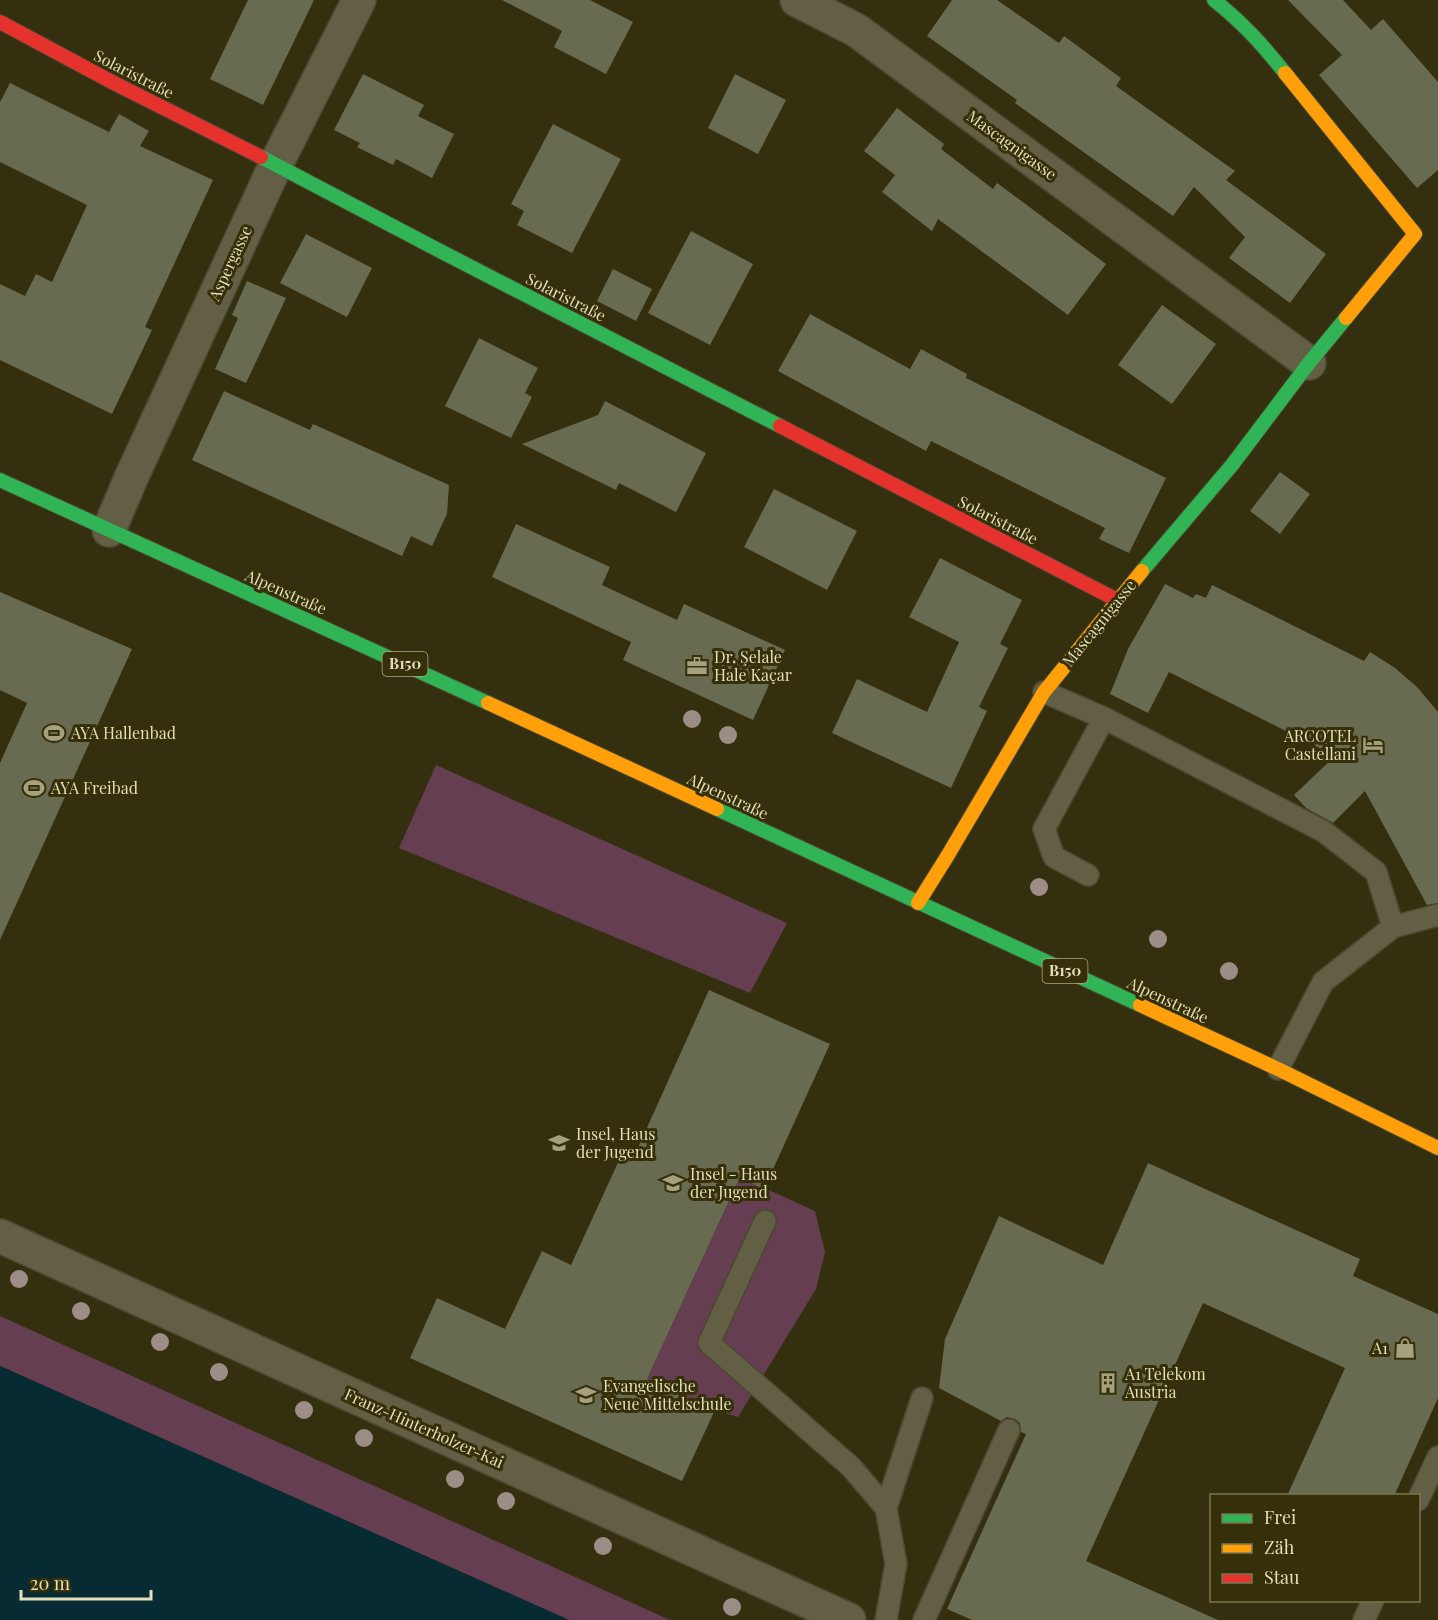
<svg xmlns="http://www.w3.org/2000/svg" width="1438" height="1620" viewBox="0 0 1438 1620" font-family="'Playfair Display',serif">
  <rect width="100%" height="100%" fill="#332f0f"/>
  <path fill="#653e52" d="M436,765L787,923L750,993L399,848Z
    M740,1177L815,1211L825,1252L816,1289L738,1417L715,1410L647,1379Z
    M0,1316L670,1620H569L0,1366Z"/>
  <path fill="#062b32" d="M0,1366L569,1620H0Z"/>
  <path fill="#696b50" d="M248,0H314L263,105L210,79Z
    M502,0H590L633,22L606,74L554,47L562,31Z
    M952,0H997L1059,43L1064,36L1121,78L1116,86L1235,171L1226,180L1326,254L1290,303L1229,258L1245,237L1194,187L1173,216L1015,103L1017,100L927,36Z
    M1288,0H1343L1371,30L1383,19L1438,82V170L1417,188L1319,75L1342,55Z
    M363,74L424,105L418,116L454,134L432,178L396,159L393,165L357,147L360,143L334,130Z
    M735,74L786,100L758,154L708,128Z
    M10,83L109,132L119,114L149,131L140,146L213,180L145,327L152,330L112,414L0,360V284L25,296L36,274L52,282L87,205L0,162V102Z
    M897,108L944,144L941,149L993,189L997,183L1106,264L1068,315L938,219L932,231L882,192L895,175L864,151Z
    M553,124L621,159L572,253L517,225L524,211L511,204Z
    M691,231L753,264L710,345L648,313Z
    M306,234L372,268L347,317L280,283Z
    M613,269L652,289L636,321L597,301Z
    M247,281L286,298L246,383L215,369L238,318L232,315Z
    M1162,305L1216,344L1172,404L1118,365Z
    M810,314L910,369L921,349L967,374L966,378L1166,478L1129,553L1099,539L1105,528L931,441L926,451L778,371Z
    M479,338L538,368L525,393L532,397L511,438L445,406Z
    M224,391L310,430L313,424L449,485L447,514L432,546L411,536L402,556L192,460Z
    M605,401L706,453L676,512L619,483L616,490L522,444L598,415Z
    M1280,472L1310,494L1280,534L1250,511Z
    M774,489L857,531L827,590L744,547Z
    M516,524L610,567L602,585L677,620L684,604L785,650L753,720L623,660L631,642L492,577Z
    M940,558L1022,600L1000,644L1008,648L979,707L987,711L951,788L832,733L857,679L927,712L959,642L909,617Z
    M1165,584L1193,598L1196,594L1206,598L1212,585L1364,661L1370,652L1395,668L1417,687L1438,712V903L1427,905L1365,791L1333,823L1306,808L1294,795L1335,756L1169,672L1148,713L1110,694L1128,649Z
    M0,592L132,649L0,940V763L27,703L0,690Z
    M709,990L830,1044L764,1189L740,1177L647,1379L715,1410L682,1481L410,1358L437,1298L505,1329L542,1251L571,1265L621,1156L632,1161Z
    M1148,1163L1360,1259L1353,1276L1438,1314V1398L1394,1496H1287L1345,1368L1203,1303L1086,1561L1218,1620H972L947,1609L1026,1434L1021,1432L1020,1423L1015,1419L1007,1417L1001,1421L939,1388L945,1339L999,1216L1103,1265Z"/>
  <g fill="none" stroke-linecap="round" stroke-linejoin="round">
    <g stroke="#4b4831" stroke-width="24">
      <path id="lane" d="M1044,692L1104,718L1323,831L1376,872L1393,927L1323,982L1278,1069
        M1088,875L1054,857L1044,829L1104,718
        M1393,927L1438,915
        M765,1221L709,1343L851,1467L886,1508L896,1564L886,1620
        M1418,1500L1438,1457
        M886,1508L922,1398
        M924,1620L1009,1430
        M1364,1620L1373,1600"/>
    </g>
    <g stroke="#4b4831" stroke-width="36">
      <path id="street" d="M797,0L856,30L1309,363
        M109,530L131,478L276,164L359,0
        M0,1236L849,1620"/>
    </g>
    <g stroke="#4b4831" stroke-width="16">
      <path id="fast" d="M1214,0C1243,23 1262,44 1285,73
        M261,157L442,252L780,426
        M0,480L488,703
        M1142,571L1232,465L1309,363L1346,318
        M717,809L1140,1005"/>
    </g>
    <g stroke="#4b4831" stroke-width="16">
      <path id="slow" d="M1285,73L1415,234L1346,318
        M488,703L717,809
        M918,903L948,855L1044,692L1142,571
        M1140,1005L1278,1069L1438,1148"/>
    </g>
    <g stroke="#4b4831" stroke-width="16">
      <path id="jam" d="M0,22L112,82L261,157
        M780,426L1117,600"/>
    </g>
    <use href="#lane" stroke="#635f45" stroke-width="21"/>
    <use href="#street" stroke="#635f45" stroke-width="33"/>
    <use href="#fast" stroke="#30b455" stroke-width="14"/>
    <use href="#slow" stroke="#ff9f0a" stroke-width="14"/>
    <use href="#jam" stroke="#e5322d" stroke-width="14"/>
  </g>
  <g fill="#9c8e87">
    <circle cx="692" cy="719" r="9"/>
    <circle cx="728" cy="735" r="9"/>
    <circle cx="1039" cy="887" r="9"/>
    <circle cx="1158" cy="939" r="9"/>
    <circle cx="1229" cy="971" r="9"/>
    <circle cx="19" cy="1279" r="9"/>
    <circle cx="81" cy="1311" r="9"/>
    <circle cx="160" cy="1342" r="9"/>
    <circle cx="219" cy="1372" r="9"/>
    <circle cx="304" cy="1410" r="9"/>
    <circle cx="364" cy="1438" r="9"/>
    <circle cx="455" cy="1479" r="9"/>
    <circle cx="506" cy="1501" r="9"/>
    <circle cx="603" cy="1546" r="9"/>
    <circle cx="732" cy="1607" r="9"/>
  </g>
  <defs>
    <g id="office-bare" transform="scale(1.62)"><path d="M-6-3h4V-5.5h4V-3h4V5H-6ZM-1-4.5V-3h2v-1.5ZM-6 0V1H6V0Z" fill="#a5a17f" stroke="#353009" stroke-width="2.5" paint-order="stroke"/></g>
    <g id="stadium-bare" transform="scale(1.62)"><path d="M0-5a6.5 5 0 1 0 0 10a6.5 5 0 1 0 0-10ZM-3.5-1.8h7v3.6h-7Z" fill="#a5a17f" stroke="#353009" stroke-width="2.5" paint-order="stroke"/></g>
    <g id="hotel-bare" transform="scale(1.62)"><path d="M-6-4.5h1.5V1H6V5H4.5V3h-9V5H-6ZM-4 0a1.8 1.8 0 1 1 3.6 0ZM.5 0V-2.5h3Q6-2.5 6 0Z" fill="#a5a17f" stroke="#353009" stroke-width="2.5" paint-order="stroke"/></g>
    <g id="school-bare" transform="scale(1.62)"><path d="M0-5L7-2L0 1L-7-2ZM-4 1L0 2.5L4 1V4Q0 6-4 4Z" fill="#a5a17f" stroke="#353009" stroke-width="2.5" paint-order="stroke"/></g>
    <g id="shop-bare" transform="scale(1.62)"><path d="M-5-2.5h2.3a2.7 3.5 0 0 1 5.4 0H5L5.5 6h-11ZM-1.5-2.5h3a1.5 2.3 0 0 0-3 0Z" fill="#a5a17f" stroke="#353009" stroke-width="2.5" paint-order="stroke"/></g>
    <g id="building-bare" transform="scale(1.62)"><path d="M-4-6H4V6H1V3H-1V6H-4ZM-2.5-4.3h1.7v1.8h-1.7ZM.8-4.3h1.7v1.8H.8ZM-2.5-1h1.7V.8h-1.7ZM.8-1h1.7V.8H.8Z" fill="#a5a17f" stroke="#353009" stroke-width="2.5" paint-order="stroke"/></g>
  </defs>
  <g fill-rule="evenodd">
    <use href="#office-bare" x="697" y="666"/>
    <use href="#stadium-bare" x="54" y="733"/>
    <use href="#hotel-bare" x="1373" y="745"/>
    <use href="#stadium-bare" x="34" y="788"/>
    <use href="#school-bare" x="559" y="1143"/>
    <use href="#school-bare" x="673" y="1183"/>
    <use href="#shop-bare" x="1405" y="1348"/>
    <use href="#building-bare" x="1108" y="1383"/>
    <use href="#school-bare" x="586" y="1395"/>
  </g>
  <g text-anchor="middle" stroke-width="6" stroke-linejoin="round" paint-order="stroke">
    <g fill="#353009" stroke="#afaa86" stroke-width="1.5">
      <rect x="382.5" y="652" width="45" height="24" rx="4.5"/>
      <rect x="1042.5" y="959" width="45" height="24" rx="4.5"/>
    </g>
    <g font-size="15" font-weight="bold" fill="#e3dfbc">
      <text x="405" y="669">B150</text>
      <text x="1065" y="976">B150</text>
    </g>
    <g font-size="16" fill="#e3dfbc" stroke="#353009">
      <text transform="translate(134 74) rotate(27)" y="6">Solaristraße</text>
      <text transform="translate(1012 145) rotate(36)" y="6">Mascagnigasse</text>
      <text transform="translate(230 263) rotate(-65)" y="6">Aspergasse</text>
      <text transform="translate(566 297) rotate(27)" y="6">Solaristraße</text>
      <text transform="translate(998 520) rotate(27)" y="6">Solaristraße</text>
      <text transform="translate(286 592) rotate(24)" y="6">Alpenstraße</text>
      <text transform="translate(1099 623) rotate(-51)" y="6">Mascagnigasse</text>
      <text transform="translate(728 796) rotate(25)" y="6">Alpenstraße</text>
      <text transform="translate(1168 1000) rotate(25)" y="6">Alpenstraße</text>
      <text transform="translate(424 1428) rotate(24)" y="6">Franz-Hinterholzer-Kai</text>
    </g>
    <g font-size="16" fill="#e3dfbc" stroke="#353009" text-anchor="start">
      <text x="714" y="663">Dr. Şelale<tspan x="714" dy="18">Hale Kaçar</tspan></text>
      <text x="71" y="739">AYA Hallenbad</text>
      <text x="1356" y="742" text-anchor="end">ARCOTEL<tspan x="1356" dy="18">Castellani</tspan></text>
      <text x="51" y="794">AYA Freibad</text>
      <text x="576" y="1140">Insel, Haus<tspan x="576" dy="18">der Jugend</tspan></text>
      <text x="690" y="1180">Insel - Haus<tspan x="690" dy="18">der Jugend</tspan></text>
      <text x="1388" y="1354" text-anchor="end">A1</text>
      <text x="1125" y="1380">A1 Telekom<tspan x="1125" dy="18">Austria</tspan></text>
      <text x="603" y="1392">Evangelische<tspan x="603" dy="18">Neue Mittelschule</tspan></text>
    </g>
  </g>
  <rect x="1210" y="1494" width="210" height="108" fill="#353009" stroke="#7b7651" stroke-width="1.5"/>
  <rect x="1222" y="1514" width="30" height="9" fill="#30b455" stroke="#7b7651" stroke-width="1.5"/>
  <text x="1264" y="1524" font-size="18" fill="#e3dfbc">Frei</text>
  <rect x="1222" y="1544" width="30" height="9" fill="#ff9f0a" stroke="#7b7651" stroke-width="1.5"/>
  <text x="1264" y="1554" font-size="18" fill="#e3dfbc">Zäh</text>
  <rect x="1222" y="1574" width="30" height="9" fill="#e5322d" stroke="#7b7651" stroke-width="1.5"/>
  <text x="1264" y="1584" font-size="18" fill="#e3dfbc">Stau</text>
  <path d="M21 1590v9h130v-9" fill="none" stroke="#e3dfbc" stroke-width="3"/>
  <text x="30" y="1590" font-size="18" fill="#e3dfbc" stroke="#353009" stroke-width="4.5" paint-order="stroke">20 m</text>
</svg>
